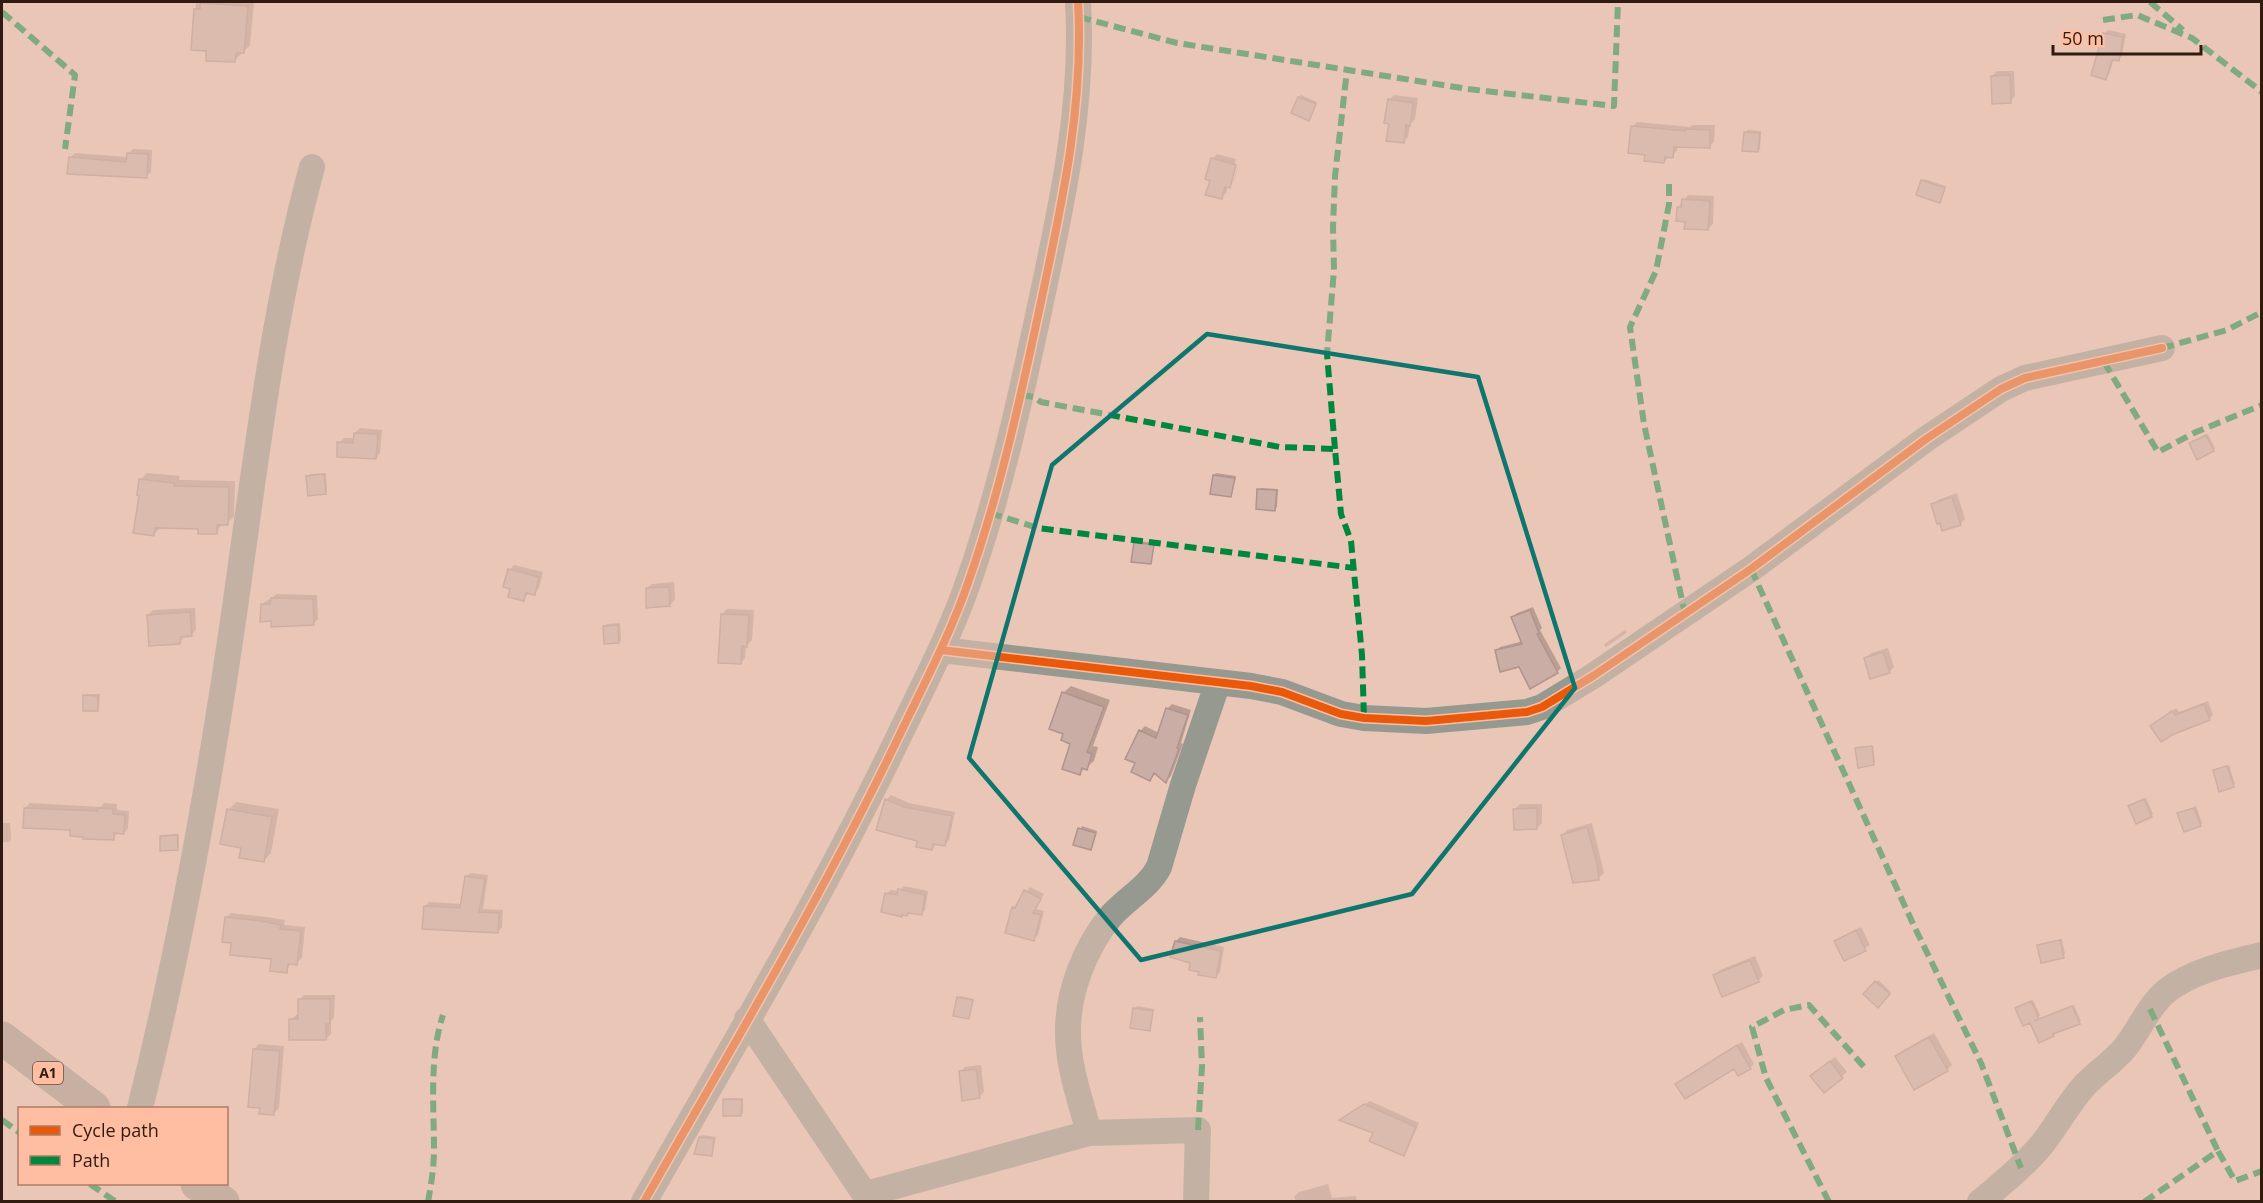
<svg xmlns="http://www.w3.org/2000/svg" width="2263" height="1203" viewBox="0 0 2263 1203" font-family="'Open Sans',sans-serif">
  <rect width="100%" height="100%" fill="#eac6b7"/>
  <path fill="#0003" d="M196,2H254L250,45L234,61L208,49L192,48Z
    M2108,30L2126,34L2122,56L2118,60L2114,59L2109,74L2106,78L2104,34Z
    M1997,71H2014L2015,96L2010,101L1992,76Z
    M1301,95L1317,102L1310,117L1299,97Z
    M1394,95L1418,98L1415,119L1410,124L1408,137L1403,142L1390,123L1389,100Z
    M1637,122L1690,127L1692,125H1715L1714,142L1709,147L1678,145L1677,151L1663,162L1647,154L1632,127Z
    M1748,130L1761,131L1760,149L1758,151L1746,132Z
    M133,149L152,150L151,172L146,176L70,158L75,153L128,157V154Z
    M1217,154L1236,159L1230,182H1233L1240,161L1234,181L1229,186H1228L1226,193L1221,198L1211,180L1212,159Z
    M1924,179L1946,186L1941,199L1922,181Z
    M1688,195L1714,196L1713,224L1708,229L1687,220L1678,207Z
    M360,428L382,430L380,453L376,458L339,443L344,438H355V433Z
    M2208,434L2215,448L2213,450L2191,443Z
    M147,473L180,476L179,480L235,481L234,517L227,523H223L216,532L200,528L161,527L154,534L140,494V480Z
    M326,473L327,491L325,493L308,476L310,474Z
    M1216,473L1236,476L1231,496L1214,475Z
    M1261,488L1278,489L1277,507L1275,509L1259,490Z
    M1957,493L1965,519L1960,524L1933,505L1938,500Z
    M1138,541L1155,543L1151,562L1136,543Z
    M514,565L543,572L539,588L534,593L529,592L524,599L511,588L509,570Z
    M674,582L675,600L670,605L647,588L652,584Z
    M277,594L317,595L318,619L313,624L272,620L262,604Z
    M1533,607L1542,628L1540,630L1561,668L1557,672L1519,665L1496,651L1500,647L1523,641L1513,617L1517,613Z
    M195,608L196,630L191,635H185L179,643L148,615L153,610Z
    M727,609L754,610L752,640L746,646L745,658L741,663L722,614Z
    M620,623L621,640L619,642L605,626L607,624Z
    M1625,630L1627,632L1625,634L1606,647L1604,645L1606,643Z
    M1888,648L1894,667L1889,672L1866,658L1871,653Z
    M1071,686L1110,700L1093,746L1098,747L1094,761L1079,773L1072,743L1065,733L1051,728L1064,692Z
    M87,694H100L99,707L97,709L85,696Z
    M2208,701L2213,715L2209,719L2156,723L2176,708L2179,712Z
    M1172,704L1191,710L1181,743L1183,744L1171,776L1166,781L1156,773L1150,779L1137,763L1140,731L1145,726L1159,733L1167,709Z
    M1873,745L1875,762L1873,764L1856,749Z
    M2229,765L2235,784L2233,786L2214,771Z
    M891,795L909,803L955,812L949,840L945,845L937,843L932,849L919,839L878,829L887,799Z
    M2146,798L2153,814L2151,816L2132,804Z
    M236,802L279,809L271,853L264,861L229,810Z
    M30,803L101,807L104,803L117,804V810L129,811L128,828L124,833L118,832L113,839L71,829L25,808Z
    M1520,804H1542V823L1537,828L1515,809Z
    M2196,806L2202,823L2200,825L2179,814Z
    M2,823H10L11,840L9,842H2Z
    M1592,823L1604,873L1599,878L1563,835L1567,830Z
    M1082,826L1097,831L1091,849L1075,844Z
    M179,834V847L177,849L162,837L164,835Z
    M470,873L488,875L483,909L503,910L502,928L497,932L425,906L429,902L462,904L466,877Z
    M904,886L928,891L925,910L921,914L886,894L891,890L899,891Z
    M1030,887L1044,894L1036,909L1044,911L1038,935L1033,939L1013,908Z
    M231,913L267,917L285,920L284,925L305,927L302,958L297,963H291L286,971L273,958L233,942L226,918Z
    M1861,927L1870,945L1845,959L1836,941Z
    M1180,937L1224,947L1220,972L1216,976L1201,971L1176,941Z
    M2062,939L2065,954L2063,956L2039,945Z
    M1755,956L1763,976L1758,981L1715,975L1720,970Z
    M1878,980L1891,992L1878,1006L1865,994Z
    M304,995H335L334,1017L331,1021V1034L326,1039L291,1020L296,1015H299V1000Z
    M960,996L974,999L969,1018L958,998Z
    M2033,1000L2040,1015L2035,1020L2074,1005L2081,1021L2053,1035L2031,1021L2018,1007Z
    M1137,1006L1154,1009L1149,1029L1135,1009Z
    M1934,1033L1952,1065L1947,1070L1897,1056L1902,1051Z
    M1742,1042L1754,1064L1750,1067L1739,1074L1735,1067L1681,1080Z
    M259,1044L284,1046L279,1108L274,1113L254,1049Z
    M1835,1057L1847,1072L1824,1091L1812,1076Z
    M981,1065L984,1092L979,1097L960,1072L965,1067Z
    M727,1098H743V1113L741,1115L725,1100Z
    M1370,1101L1419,1123L1407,1150L1403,1154L1375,1132L1345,1116Z
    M702,1135L716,1137L712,1154L700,1137Z
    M1328,1184L1332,1198L1356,1196L1357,1202H1296L1294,1197L1299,1192Z"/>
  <path fill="#caada5" stroke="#b0938c" stroke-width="1.5" d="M200,3L248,6L244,53H236L235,62L206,61V51L191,50L194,9H200Z
    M2103,33L2123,37L2119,61L2112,60L2106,80L2091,75Z
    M2010,75L2011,103L1992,104L1991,76Z
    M1298,97L1316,104L1309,121L1291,113Z
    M1388,99L1413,103L1410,126L1406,125L1404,143L1386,141L1389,124L1384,123Z
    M1631,126L1686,131V129L1710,130V148L1674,147L1673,158L1665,157L1664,163L1644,161L1645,155L1628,153Z
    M1744,132L1760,133L1758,152L1742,151Z
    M127,153L148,154L147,178L67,174L69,157L126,162Z
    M1211,158L1236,165L1230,188L1225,187L1222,199L1205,195L1210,181L1205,179Z
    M1921,180L1945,188L1940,203L1916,195Z
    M1682,199L1710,201L1708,230L1684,229L1685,222L1676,221L1677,207H1681Z
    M354,433L378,434L376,459L337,457V442L353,443Z
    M2206,435L2214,451L2197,460L2189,443Z
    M324,474L326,494L308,496L306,476Z
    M1213,475L1235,478L1231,497L1210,494Z
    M139,479L174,483V486L229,487L228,525H217V534H198V529L155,528L154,536L133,533L139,496L137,495Z
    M1257,489L1277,490L1275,511L1256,509Z
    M1952,497L1961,525L1942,531L1940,523L1937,524L1931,504Z
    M1134,542L1154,545L1151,564L1131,562Z
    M508,569L539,577L535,595L526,593L524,601L508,597L510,589L503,587Z
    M669,587L670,606L646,608V588Z
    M271,598L313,599L314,625L271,627V621L260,622L261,604H270Z
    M1530,610L1539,633L1537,634L1558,673L1530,689L1519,667L1500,672L1495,650L1522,644L1511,617Z
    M190,612L192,636L181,637L180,644L149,646L147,615Z
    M721,614L749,615L747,647L742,646L741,664L718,663Z
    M618,625L619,643L604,644L603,626Z
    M1883,652L1890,673L1870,679L1864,658Z
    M1062,692L1104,707L1087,752L1092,754L1087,770L1082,768L1080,775L1062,769L1070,744L1061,740L1063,734L1049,729Z
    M83,695L98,696V711H83Z
    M2204,704L2210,720L2174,734L2161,742L2150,726L2172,711L2175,715Z
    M1166,708L1188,715L1177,748L1179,749L1166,783L1154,773L1150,781L1131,772L1135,763L1125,759L1139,730L1156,738Z
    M1872,746L1874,765L1858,768L1855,748Z
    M2227,766L2234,787L2219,792L2213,770Z
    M885,799L904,807L952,816L945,846L933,844L932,850L916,847L917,841L876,830Z
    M2144,799L2152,817L2136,824L2128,806Z
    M24,808L98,811V808L113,809V814L125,815L124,834L114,833V840L83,839V837L70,836V830L23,828Z
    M1537,808V829L1514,830L1513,809Z
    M2194,808L2201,826L2184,832L2177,813Z
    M227,809L272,817L264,862L239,858L241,848L220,844Z
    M1587,827L1597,864L1599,880L1573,883L1561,835Z
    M1078,828L1096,833L1091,850L1073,845Z
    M177,835L178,850L160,851V836Z
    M465,876L485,879L479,912L499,913L498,933L422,929L424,906L460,908Z
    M898,889L925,895L922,915L908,913L907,916L902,915V917L881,912L885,893L897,895Z
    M1024,890L1041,899L1033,913L1041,915L1034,941L1005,933L1012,907L1015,908Z
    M225,917L261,921L281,925L280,929L301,931L297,965L288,964L287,973L270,971L271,959L230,955L231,943L222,942Z
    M1856,930L1866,951L1844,961L1834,941Z
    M2060,940L2064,958L2041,963L2037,945Z
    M1175,941L1221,951L1216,978L1198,975L1199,972L1189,970L1190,963L1170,957Z
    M1750,960L1759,982L1722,997L1713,975Z
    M1875,981L1890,994L1878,1008L1863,994Z
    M957,997L973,1000L969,1019L953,1016Z
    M298,999H330V1024H326V1040H289V1019H298Z
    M2031,1001L2039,1019L2034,1021L2072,1006L2080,1024L2053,1034L2054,1036L2039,1043L2030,1023L2023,1026L2015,1008Z
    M1133,1008L1153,1011L1150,1031L1130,1028Z
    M1929,1037L1948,1071L1914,1090L1895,1056Z
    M1737,1045L1751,1069L1738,1076L1734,1069L1685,1099L1675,1084Z
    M253,1049L280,1051L274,1115L259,1114L260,1108L248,1107Z
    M1830,1061L1843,1078L1824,1093L1810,1076Z
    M976,1069L980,1098L962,1101L959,1071Z
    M723,1099L742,1100L741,1116H723Z
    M1364,1104L1416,1127L1404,1156L1369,1141L1373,1133L1339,1120Z
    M699,1137L714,1139L712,1156L694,1154Z"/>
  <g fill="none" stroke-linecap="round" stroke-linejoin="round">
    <path stroke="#96998f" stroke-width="26" d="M941,650L1251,686L1282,692L1341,714L1364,718L1426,721L1527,712L1542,707L1593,676L1751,569L1926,439L2001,389L2025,378L2162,348
      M747,1019L870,1202
      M140,1108C181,944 211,775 235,607C256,460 273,310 312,167
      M866,1194L1089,1133
      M644,1202C732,1047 823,895 900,734C924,684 951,633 969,580C1001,489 1022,391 1042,297C1063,199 1084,102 1078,2
      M1196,1202L1198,1130L1089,1133C1081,1102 1068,1067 1068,1034C1067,993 1085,947 1111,916C1127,898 1148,888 1159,867L1183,785L1218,682
      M1980,1202C2000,1185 2021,1169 2038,1149C2055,1130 2066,1106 2084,1086C2096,1073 2112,1063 2124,1049C2142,1027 2150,1000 2175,985C2201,969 2232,962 2262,955"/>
    <path stroke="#9e968b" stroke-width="33" d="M2,1038L94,1108
      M197,1184L223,1202"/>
    <path stroke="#00873e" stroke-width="6" stroke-dasharray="12 6" stroke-linecap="butt" d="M2150,2L2183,30
      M2,12L75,75L65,149
      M1079,17L1177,43L1468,89L1614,106L1618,2
      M2103,20L2137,15L2192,38L2262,92
      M1669,184V204L1656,271L1630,327L1644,424L1685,614
      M2162,348L2227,330L2262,312
      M2104,362L2158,452L2196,432L2262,405
      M1021,395L1034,397L1041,402L1280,447L1335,449L1341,514L1351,541L1362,655L1364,718
      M1335,449L1327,354L1334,270L1333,227L1335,176L1347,70
      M990,513L1038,528L1354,568
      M1751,569L1914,926L1981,1063L2021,1168
      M2150,1009L2218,1151
      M2,1120L20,1133
      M1198,1130L1202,1066L1200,1017
      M90,1184L116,1202
      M428,1202C431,1185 434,1168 434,1150C434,1107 429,1057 443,1015
      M1829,1202L1766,1078L1752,1027L1784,1010L1809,1005L1865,1068
      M2144,1202L2218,1151L2235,1181L2262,1171"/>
    <g stroke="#ffbea2" stroke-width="11">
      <path id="cycleway" d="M941,650L1251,686L1282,692L1341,714L1364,718L1426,721L1527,712L1542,707L1593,676L1751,569L1926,439L2001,389L2025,378L2162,348
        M644,1202C732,1047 823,895 900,734C924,684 951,633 969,580C1001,489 1022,391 1042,297C1063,199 1084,102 1078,2"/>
    </g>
    <use href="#cycleway" stroke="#e8590c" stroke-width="8"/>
  </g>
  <path d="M0 0H2263V1203H0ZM1207,334L1478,377L1575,688L1412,894L1141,960L969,758L1052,465Z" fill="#eac6b7" fill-opacity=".55" fill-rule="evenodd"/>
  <path fill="none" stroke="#0f766e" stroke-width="4.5" stroke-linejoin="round" d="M1207,334L1478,377L1575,688L1412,894L1141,960L969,758L1052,465Z"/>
  <g text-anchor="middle" stroke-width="5" stroke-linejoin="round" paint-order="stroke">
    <rect fill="#ffbea2" stroke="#6f4b3b" stroke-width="1.5" x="33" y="1062" width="30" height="22" rx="4.5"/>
    <g font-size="14" font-weight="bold" fill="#311a0f">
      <text x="48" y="1078">A1</text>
    </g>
  </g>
  <rect width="2263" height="1203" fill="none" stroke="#311a0f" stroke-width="6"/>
  <rect x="18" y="1107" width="210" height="78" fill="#ffbea2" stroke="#ad7c67" stroke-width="1.5"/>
  <rect x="30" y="1126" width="30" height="9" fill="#e8590c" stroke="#ad7c67" stroke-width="1.5"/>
  <text x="72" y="1137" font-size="18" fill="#311a0f">Cycle path</text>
  <rect x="30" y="1156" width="30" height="9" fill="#00873e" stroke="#ad7c67" stroke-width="1.5"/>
  <text x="72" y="1167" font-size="18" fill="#311a0f">Path</text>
  <path d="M2053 45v9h148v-9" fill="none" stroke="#311a0f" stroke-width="3"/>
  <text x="2062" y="45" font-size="18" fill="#311a0f" stroke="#ffbea2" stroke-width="4.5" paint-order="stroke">50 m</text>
</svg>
